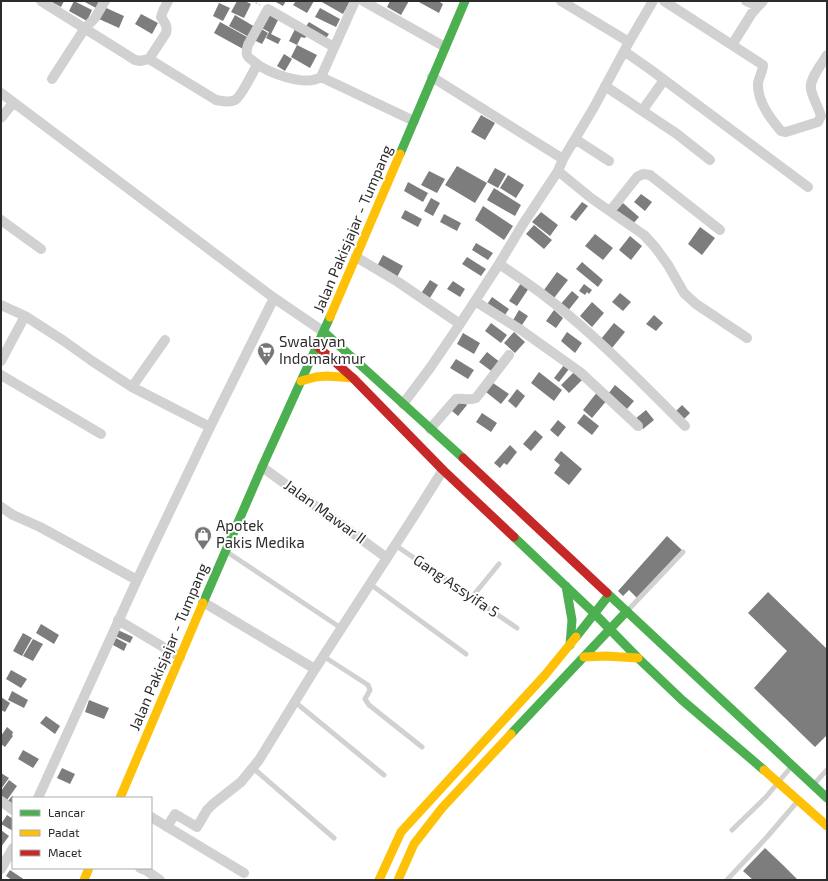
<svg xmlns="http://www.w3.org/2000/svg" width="828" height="881" viewBox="0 0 828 881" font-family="'Exo 2',sans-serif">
  <rect width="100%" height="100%" fill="#fff"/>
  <path fill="#7d7d7d" d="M50,1H64L61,7Z
    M74,1L92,10L87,21L69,11Z
    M83,1H99L96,8Z
    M237,1H245L251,4L244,18L231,12Z
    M274,1H286L283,6Z
    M296,1H314L307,13L293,5Z
    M320,1H350L343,14Z
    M390,1H409L401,15L387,7Z
    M417,1H438L443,4L439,13Z
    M219,3L230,8L223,21L213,16Z
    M104,7L124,16L119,28L99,19Z
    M320,8L340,19L336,27L315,17Z
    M141,14L158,23L152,34L135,24Z
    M268,14L278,20L271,34L281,39L278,44L266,38L269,32L260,27Z
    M235,15L255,27L249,37L229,26Z
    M220,22L249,38L243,49L214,33Z
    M309,22L329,34L322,44L303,31Z
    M260,28L268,33L262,44L254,40Z
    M295,29L307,35L305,38L301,37L297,45L289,41Z
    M297,45L317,55L310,68L291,57Z
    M284,54L292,59L285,71L277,66Z
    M481,115L495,123L485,140L471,132Z
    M457,166L487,183L475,203L445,185Z
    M495,168L506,174L498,188L487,182Z
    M429,171L445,179L437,193L421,185Z
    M508,175L524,185L516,198L500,188Z
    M408,182L428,193L423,202L404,191Z
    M494,188L521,205L515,216L487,200Z
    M641,194L652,202L645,211L634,202Z
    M431,198L440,203L433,216L424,211Z
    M582,202L588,206L576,221L570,217Z
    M623,203L639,217L632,225L616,211Z
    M483,206L513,226L504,240L475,220Z
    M405,210L422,219L418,227L401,218Z
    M541,212L558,225L550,236L532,222Z
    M444,214L461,223L457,231L440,222Z
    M534,225L552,240L544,249L526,234Z
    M700,227L715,238L702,255L688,244Z
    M595,234L613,248L603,260L585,246Z
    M630,236L642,246L631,260L619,250Z
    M476,243L493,253L488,260L472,250Z
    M383,255L403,266L396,279L376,268Z
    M467,257L486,269L481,276L462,264Z
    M582,262L603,280L598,287L576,269Z
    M557,272L568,280L554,298L544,290Z
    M430,280L438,285L428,301L420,295Z
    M453,281L465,289L460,297L447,289Z
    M521,283L529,288L517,306L509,301Z
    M584,284L592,290L589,294L587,292L585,295L579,291Z
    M572,291L579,297L567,312L559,306Z
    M620,293L631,302L623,311L612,302Z
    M492,297L509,309L503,318L486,306Z
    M592,302L604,313L592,327L580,316Z
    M519,310L528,316L520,328L512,322Z
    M554,310L563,318L556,328L546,321Z
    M654,315L663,323L656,331L646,324Z
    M491,323L507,335L501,343L485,331Z
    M614,323L625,332L612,348L601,339Z
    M514,332L525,342L515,353L504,343Z
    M567,332L582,343L575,353L561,341Z
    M463,333L480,343L474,354L457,344Z
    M487,352L501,363L494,373L479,362Z
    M456,359L474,370L468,379L450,368Z
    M564,365L569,369L559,382L554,378Z
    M575,371L583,379L569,393L561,385Z
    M539,372L562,390L554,401L531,383Z
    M493,383L509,394L501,404L486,392Z
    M615,385L634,401L627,409L608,394Z
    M517,389L525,396L516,408L508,401Z
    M598,391L608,399L592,418L583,410Z
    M461,400L467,405L458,416L452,411Z
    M682,405L690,413L684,419L676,411Z
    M646,410L654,420L643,429L635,419Z
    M482,413L497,423L491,432L476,422Z
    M584,414L599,426L592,435L577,423Z
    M558,420L566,427L558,437L550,430Z
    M535,430L543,437L531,451L523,444Z
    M510,445L517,452L507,465L504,463L500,468L494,463Z
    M561,451L582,469L569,485L554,473L560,465L554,460Z
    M667,536L682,550L637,598L629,590L623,596L618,591Z
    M768,592L827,649V735L815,747L754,688L787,651L748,613Z
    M41,624L59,635L54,644L36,633Z
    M118,630L133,637L130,643L115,636Z
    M23,633L32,638L22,656L13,651Z
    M116,638L127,644L124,651L113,645Z
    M33,639L43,644L33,661L23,656Z
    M11,670L27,679L21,688L6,679Z
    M12,691L28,700L24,708L8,700Z
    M1,697L10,703L5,712L1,710Z
    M89,700L109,708L104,719L85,712Z
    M46,716L60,726L55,734L40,723Z
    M7,727L13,732L12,735L13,736L5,747L1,744V736Z
    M23,750L39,759L33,768L18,759Z
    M62,768L75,774L70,784L57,778Z
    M1,773L9,778L1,789Z
    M9,780L17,786L7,800L1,796V791Z
    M12,796L15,798H13V806L7,802Z
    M7,815L13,819V831L1,824Z
    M1,830L9,836L1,847Z
    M765,848L784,866L798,880H753L743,871Z
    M10,870L25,880H12L6,876Z"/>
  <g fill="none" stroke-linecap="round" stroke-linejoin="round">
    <path stroke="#d1d1d1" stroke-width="2" stroke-dasharray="2 2" stroke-linecap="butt" d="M252,1L260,5"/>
    <path stroke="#d1d1d1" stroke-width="5" d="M395,545L517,628
      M227,552L341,628
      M370,584L466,654
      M472,597L499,564
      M629,609L683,552
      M323,656L368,685L370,690L365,699L369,705L422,747
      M295,702L384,775
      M253,768L334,838
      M814,784L827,770
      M732,830L766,797L791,767
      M727,880L767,837L797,802"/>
    <path stroke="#d1d1d1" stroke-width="10" d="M41,1L135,60L140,61L149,59L216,100C222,101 229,103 235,100C241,97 253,72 257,65
      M363,1L445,47
      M561,1L629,42
      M664,1L732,45L752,13L763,1
      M746,1L757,6
      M732,45L763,65C763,71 759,77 758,83C757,101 770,118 781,131L786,132L818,122L821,116C819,109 812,96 811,89C809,79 822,64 827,55
      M334,47L268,9L248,45C247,48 246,51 247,55C248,58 251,59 253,61C267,73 305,87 321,77L414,121
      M624,51L651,70L808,187
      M149,59L166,33C168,26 165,23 161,17L163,11L168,1
      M321,77L355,1
      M432,77L563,159
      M52,79L85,28L95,18L105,1
      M605,86L677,134L710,160
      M1,93L274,298L324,332
      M642,111L664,80
      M1,118L13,103
      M575,139L609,161
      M558,171L591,198L644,235L655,247L668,265L684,293L696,304L747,338
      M610,211L637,177L643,174L650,175L720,230
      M1,220L41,249
      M356,257L398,282L460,324
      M499,264C522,279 545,295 566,313C608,348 646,387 685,426
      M475,301L521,330L580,372L638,426
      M1,305L25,316L64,341L92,361L132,387L210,427
      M1,361L25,316
      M1,375L101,434
      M132,387L165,340
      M403,404L430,368L460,324L499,264L523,224L558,171L563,159L593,109L629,42L653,1
      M430,429L456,399C463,398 469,401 476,398L509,355
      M262,467L387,558
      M1,507L13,515L40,527L137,580
      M203,602L315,669
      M118,620L180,657
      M38,798L137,580L210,427L274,298
      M1,801L13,810
      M151,817L244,873
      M167,827L175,814L197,827L207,810L213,804L241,782L259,760L315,669L414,516L443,470
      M140,868L147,871L160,880
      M1,869L13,848"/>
    <path stroke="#4caf50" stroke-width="9" d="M400,154L465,1
      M324,332L463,458
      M514,537L594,613L638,658L682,700L764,770
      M566,586L572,620L570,645
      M607,593L827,798
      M203,603L262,467L330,317
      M576,637L609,595
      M511,734L627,611"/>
    <path stroke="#ffc107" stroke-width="9" d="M330,317L400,154
      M301,381L316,377L327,376L353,378
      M584,657L606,656L638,658
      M764,770L827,826
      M120,798L203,603
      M84,880L89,868
      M379,880L401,832L545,675L576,637
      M398,880L414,844L442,808L511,734"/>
    <path stroke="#c62828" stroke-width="9" d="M317,346L353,378L443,470L514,537
      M463,458L607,593"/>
  </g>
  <defs>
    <g id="supermarket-pin" transform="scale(0.9)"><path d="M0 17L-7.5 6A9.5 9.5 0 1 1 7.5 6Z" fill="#767676" stroke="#fff"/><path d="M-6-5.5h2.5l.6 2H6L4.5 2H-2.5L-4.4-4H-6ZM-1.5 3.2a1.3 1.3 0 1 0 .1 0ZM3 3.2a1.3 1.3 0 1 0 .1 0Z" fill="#fff"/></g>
    <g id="shop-pin" transform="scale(0.9)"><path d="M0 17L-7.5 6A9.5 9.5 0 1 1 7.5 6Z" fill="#767676" stroke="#fff"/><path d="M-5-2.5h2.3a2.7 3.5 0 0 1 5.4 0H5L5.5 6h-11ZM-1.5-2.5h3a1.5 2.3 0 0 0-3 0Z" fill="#fff"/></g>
  </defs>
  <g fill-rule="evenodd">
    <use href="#supermarket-pin" x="266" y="351"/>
    <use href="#shop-pin" x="203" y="535"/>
  </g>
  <g text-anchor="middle" stroke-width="4" stroke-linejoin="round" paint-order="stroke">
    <g font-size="15" fill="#2c2c2c" stroke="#fff">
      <text transform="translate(353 229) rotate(-67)" y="5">Jalan Pakisjajar - Tumpang</text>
      <text transform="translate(325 512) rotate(36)" y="5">Jalan Mawar II</text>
      <text transform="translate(456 586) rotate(34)" y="5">Gang Assyifa 5</text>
      <text transform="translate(169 647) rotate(-67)" y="5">Jalan Pakisjajar - Tumpang</text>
    </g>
    <g font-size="15" fill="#2c2c2c" stroke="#fff" text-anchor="start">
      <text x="279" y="347">Swalayan<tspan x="279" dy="17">Indomakmur</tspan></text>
      <text x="216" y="531">Apotek<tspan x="216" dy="17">Pakis Medika</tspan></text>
    </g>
  </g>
  <rect width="828" height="881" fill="none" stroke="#2c2c2c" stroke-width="4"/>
  <rect x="12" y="797" width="140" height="72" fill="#ffffff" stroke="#ababab"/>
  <rect x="20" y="810" width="20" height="6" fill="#4caf50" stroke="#ababab"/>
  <text x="48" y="817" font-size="12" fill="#2c2c2c">Lancar</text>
  <rect x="20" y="830" width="20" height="6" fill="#ffc107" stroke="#ababab"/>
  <text x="48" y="837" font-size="12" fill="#2c2c2c">Padat</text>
  <rect x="20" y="850" width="20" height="6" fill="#c62828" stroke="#ababab"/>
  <text x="48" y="857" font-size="12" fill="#2c2c2c">Macet</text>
</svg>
